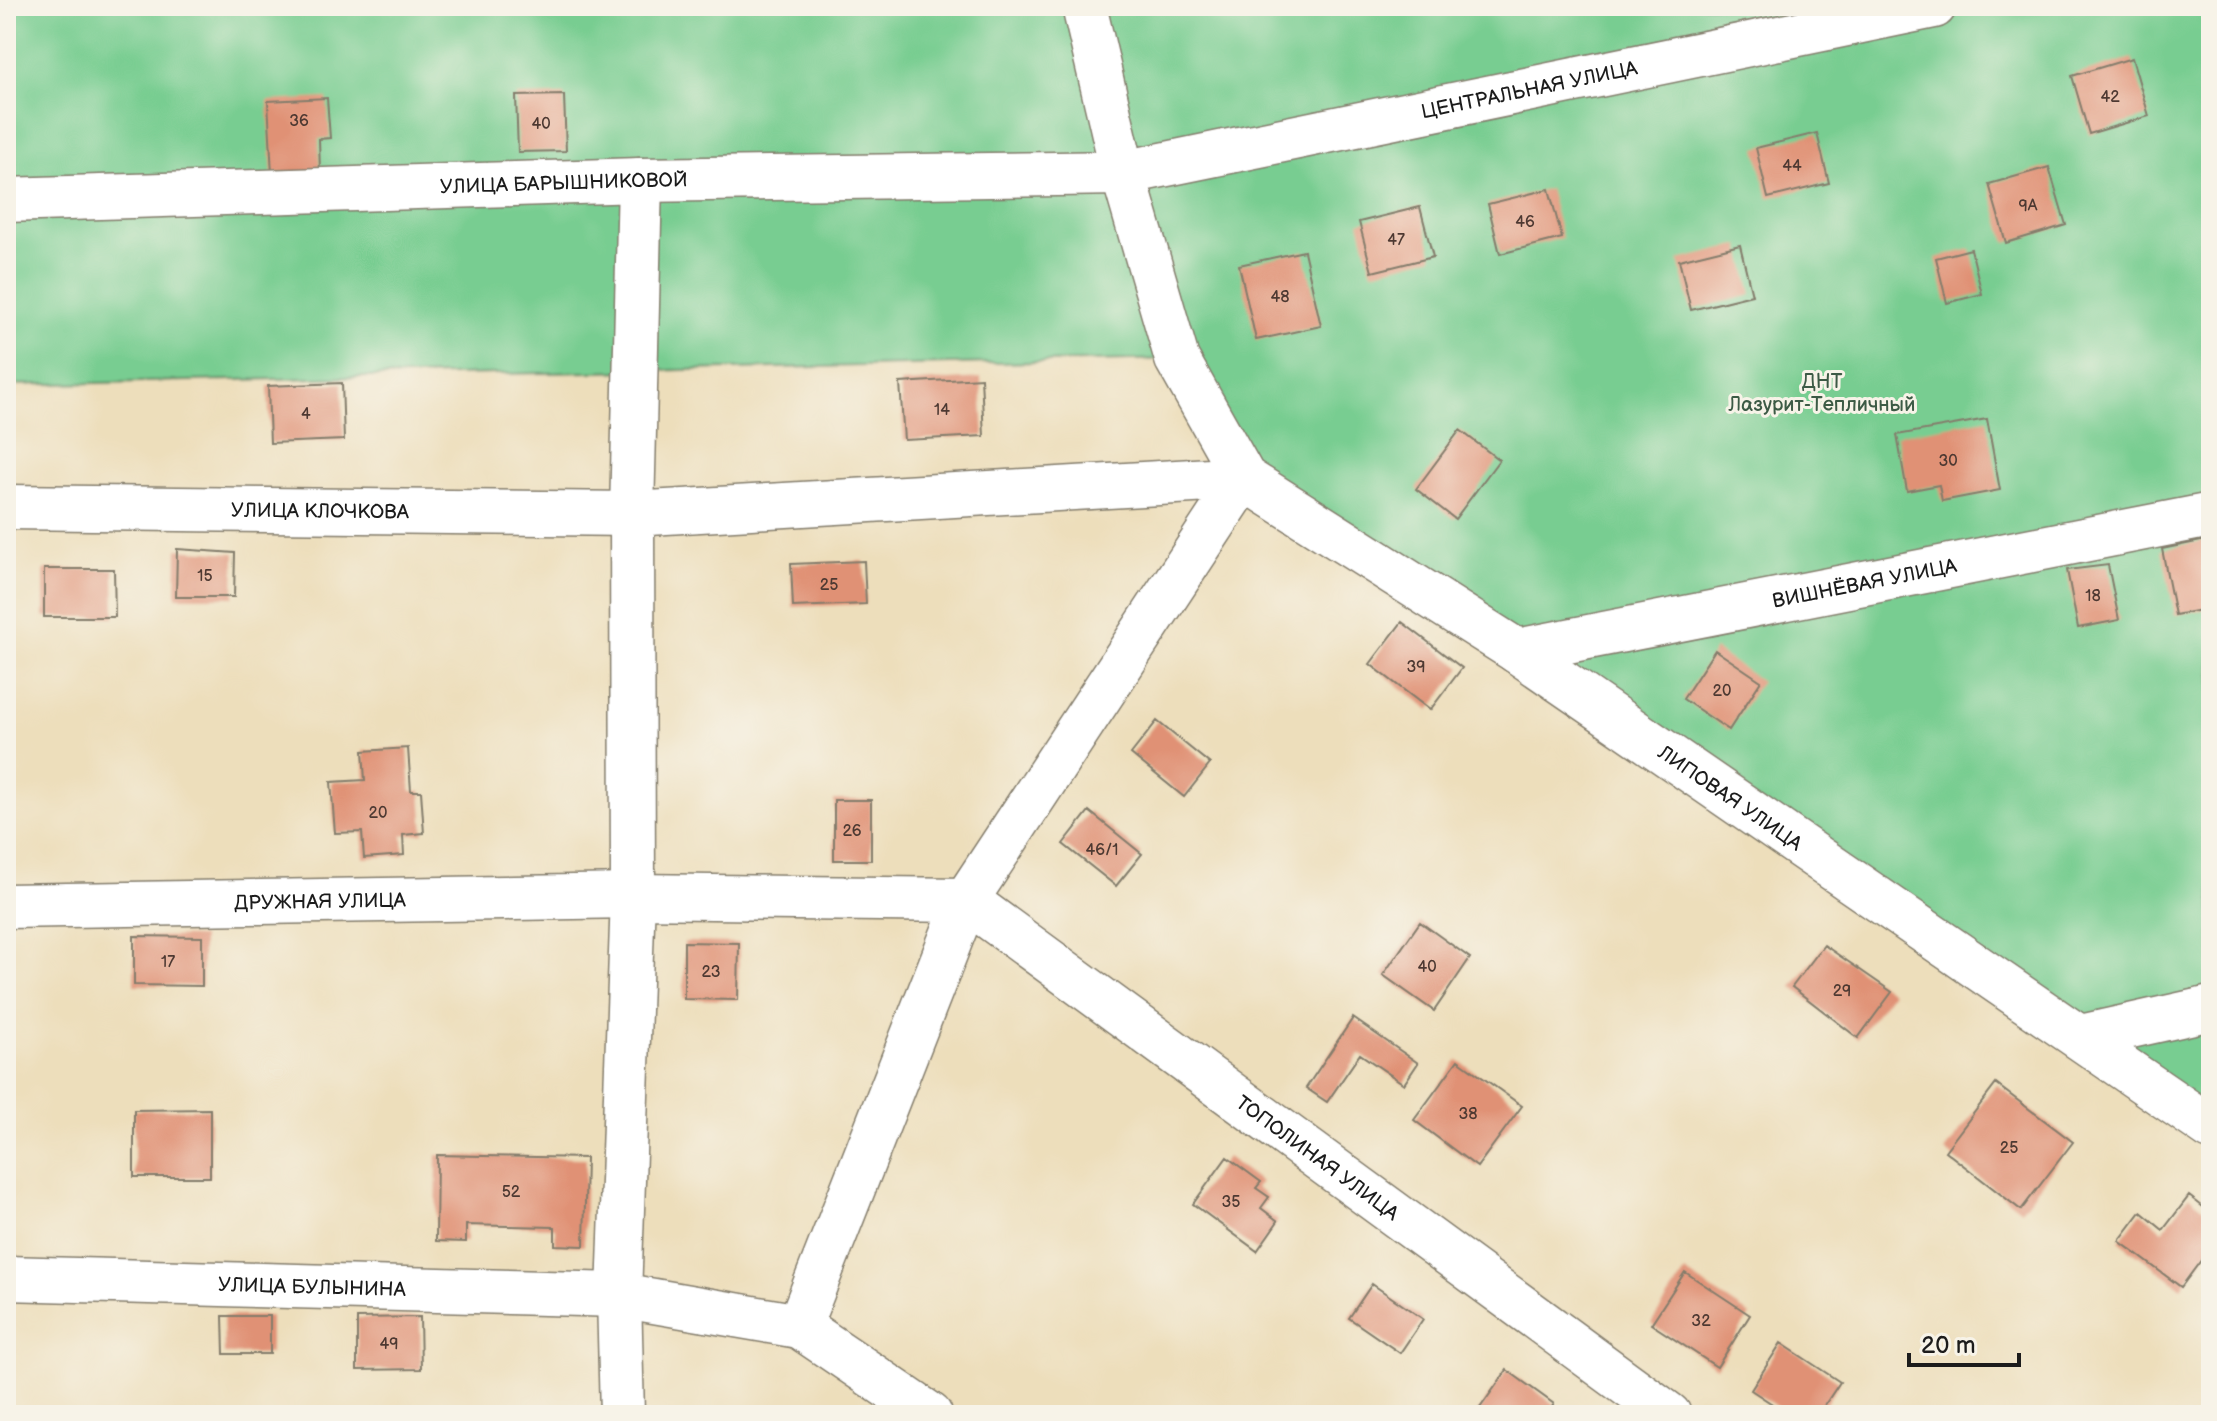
<svg xmlns="http://www.w3.org/2000/svg" width="2217" height="1421" viewBox="0 0 2217 1421" font-family="'Balsamiq Sans',sans-serif">
  <rect width="100%" height="100%" fill="#f7f3e8"/>
  <filter id="ink" filterUnits="userSpaceOnUse"><feTurbulence type="fractalNoise" baseFrequency=".0125" numOctaves="2"/><feDisplacementMap in="SourceGraphic" scale="16" xChannelSelector="R" yChannelSelector="G"/><feConvolveMatrix kernelMatrix="1 2 1 2 8 2 1 2 1" color-interpolation-filters="sRGB"/></filter>
  <filter id="wash" filterUnits="userSpaceOnUse"><feTurbulence type="fractalNoise" baseFrequency=".006" numOctaves="4" result="noise"/><feDisplacementMap in="SourceGraphic" scale="32" xChannelSelector="R" yChannelSelector="G"/><feGaussianBlur stdDeviation="1.8" result="paint"/><feColorMatrix in="noise" values="0 0 0 0 0 0 0 0 0 0 0 0 0 0 0 0 0 1.4 0 .05"/><feComposite in="paint" operator="in"/></filter>
  <g filter="url(#wash)">
    <rect width="100%" height="100%" fill="#eddebb"/>
    <path fill="#78cd91" stroke="#4a7456" stroke-width="2" d="M6,6H2211V1134L1254,469L1177,359L6,385Z"/>
    <g id="blocks">
      <path fill="#e09175" d="M2132,58L2149,116L2089,134L2072,76Z
        M564,95L566,151L518,152L516,96Z
        M327,98L330,138L319,139L320,172L272,174L268,101Z
        M1817,133L1829,183L1768,198L1756,148Z
        M2049,167L2066,225L2006,243L1989,184Z
        M1549,189L1562,238L1500,254L1488,204Z
        M1420,207L1433,257L1372,272L1359,222Z
        M1740,245L1752,295L1691,310L1679,260Z
        M1971,249L1982,294L1947,303L1936,258Z
        M1304,251L1321,326L1256,340L1239,265Z
        M981,378L984,436L904,440L900,383Z
        M342,383L344,440L270,443L268,386Z
        M1987,419L2000,490L1942,501L1939,485L1907,491L1897,435Z
        M1460,430L1499,460L1455,519L1416,489Z
        M2211,539V608L2175,615L2162,549Z
        M177,549L235,553L234,597H176Z
        M864,561L866,604L793,607L791,564Z
        M2108,565L2119,620L2078,628L2067,570Z
        M44,569H114L115,617H44Z
        M1402,622L1462,668L1430,710L1370,664Z
        M1715,650L1761,681L1729,730L1683,699Z
        M1157,721L1210,764L1184,797L1131,754Z
        M408,748L411,791H421L424,833L403,835L404,855L364,858L362,832L335,833L331,782L365,780L363,751Z
        M834,800H871V860H834Z
        M1089,811L1142,854L1116,886L1063,844Z
        M1420,922L1470,958L1434,1011L1383,975Z
        M134,936L202,937V986L134,985Z
        M684,942L739,943L738,1000L684,999Z
        M1824,945L1892,992L1858,1038L1792,987Z
        M1353,1018L1418,1063L1404,1084L1360,1054L1327,1102L1306,1088Z
        M1458,1060L1522,1106L1477,1167L1414,1120Z
        M1996,1084L2073,1142L2021,1210L1945,1151Z
        M210,1109V1177H134V1110Z
        M437,1155L586,1158L584,1246L555,1245V1227L466,1225V1242L436,1241Z
        M1227,1157L1261,1182L1256,1188L1269,1197L1261,1208L1278,1221L1257,1251L1193,1204Z
        M2189,1196L2211,1213V1247L2181,1287L2119,1241L2141,1212L2163,1230Z
        M1685,1272L1750,1315L1717,1367L1651,1324Z
        M1372,1284L1423,1319L1400,1353L1349,1318Z
        M223,1316H270V1354H224Z
        M420,1317L421,1369L357,1370V1318Z
        M1781,1343L1840,1382L1818,1415H1789L1751,1390Z
        M1507,1370L1554,1404L1546,1415H1475Z"/>
    </g>
  </g>
  <g filter="url(#ink)">
    <use href="#blocks" fill-opacity="0" stroke="#847d6c" stroke-width="2"/>
    <g fill="none" stroke-linecap="round" stroke-linejoin="round">
      <g stroke="#847d6c" stroke-width="47">
        <g id="minor">
          <path id="s1" d="M1084,6L1123,173L1177,359L1244,478L1517,651L2211,1128"/>
          <path id="s2" d="M6,200L640,180L1123,173L1934,6"/>
          <path id="s3" d="M6,507L632,514L1244,478"/>
          <path id="s4" d="M1517,651L2211,515"/>
          <path id="s5" d="M966,900L1669,1415"/>
          <path id="s6" d="M6,906L633,896L966,900"/>
          <path d="M2081,1037L2211,1008"/>
          <path id="s7" d="M6,1278L619,1295L799,1326L930,1415"/>
          <path d="M799,1326L966,900L1244,478"/>
          <path d="M622,1415L619,1295L633,896L632,514L640,180"/>
        </g>
      </g>
      <use href="#minor" stroke="#fff" stroke-width="44"/>
    </g>
  </g>
  <g text-anchor="middle" stroke-width="6" stroke-linejoin="round" paint-order="stroke">
    <g font-size="16" fill="#4d3932">
      <text x="2110" y="102">42</text>
      <text x="299" y="126">36</text>
      <text x="541" y="129">40</text>
      <text x="1792" y="171">44</text>
      <text x="2028" y="211">9А</text>
      <text x="1525" y="227">46</text>
      <text x="1396" y="245">47</text>
      <text x="1280" y="302">48</text>
      <text x="942" y="415">14</text>
      <text x="306" y="419">4</text>
      <text x="1948" y="466">30</text>
      <text x="205" y="581">15</text>
      <text x="829" y="590">25</text>
      <text x="2093" y="601">18</text>
      <text x="1416" y="672">39</text>
      <text x="1722" y="696">20</text>
      <text x="378" y="818">20</text>
      <text x="852" y="836">26</text>
      <text x="1102" y="855">46/1</text>
      <text x="168" y="967">17</text>
      <text x="1427" y="972">40</text>
      <text x="711" y="977">23</text>
      <text x="1842" y="996">29</text>
      <text x="1468" y="1119">38</text>
      <text x="2009" y="1153">25</text>
      <text x="511" y="1197">52</text>
      <text x="1231" y="1207">35</text>
      <text x="1701" y="1326">32</text>
      <text x="389" y="1349">49</text>
    </g>
    <g font-size="20" fill="#1c1c1c" stroke="#f7f3e8">
      <text dy="7" stroke="none"><textPath href="#s2" startOffset="1532">ЦЕНТРАЛЬНАЯ УЛИЦА</textPath></text>
      <text dy="7" stroke="none"><textPath href="#s2" startOffset="558">УЛИЦА БАРЫШНИКОВОЙ</textPath></text>
      <text dy="7" stroke="none"><textPath href="#s3" startOffset="314">УЛИЦА КЛОЧКОВА</textPath></text>
      <text dy="7" stroke="none"><textPath href="#s4" startOffset="354">ВИШНЁВАЯ УЛИЦА</textPath></text>
      <text dy="7" stroke="none"><textPath href="#s1" startOffset="1084">ЛИПОВАЯ УЛИЦА</textPath></text>
      <text dy="7" stroke="none"><textPath href="#s6" startOffset="314">ДРУЖНАЯ УЛИЦА</textPath></text>
      <text dy="7" stroke="none"><textPath href="#s5" startOffset="436">ТОПОЛИНАЯ УЛИЦА</textPath></text>
      <text dy="7" stroke="none"><textPath href="#s7" startOffset="306">УЛИЦА БУЛЫНИНА</textPath></text>
    </g>
    <g font-size="20" fill="#3c5a45" stroke="#f7f3e8">
      <text x="1822" y="388">ДНТ<tspan x="1822" dy="23">Лазурит-Тепличный</tspan></text>
    </g>
  </g>
  <rect width="2217" height="1421" fill="none" stroke="#f7f3e8" stroke-width="32"/>
  <path d="M1909 1353v12h110v-12" fill="none" stroke="#1c1c1c" stroke-width="4"/>
  <text x="1921" y="1353" font-size="24" fill="#1c1c1c" stroke="#f7f3e8" stroke-width="6" paint-order="stroke">20 m</text>
</svg>
